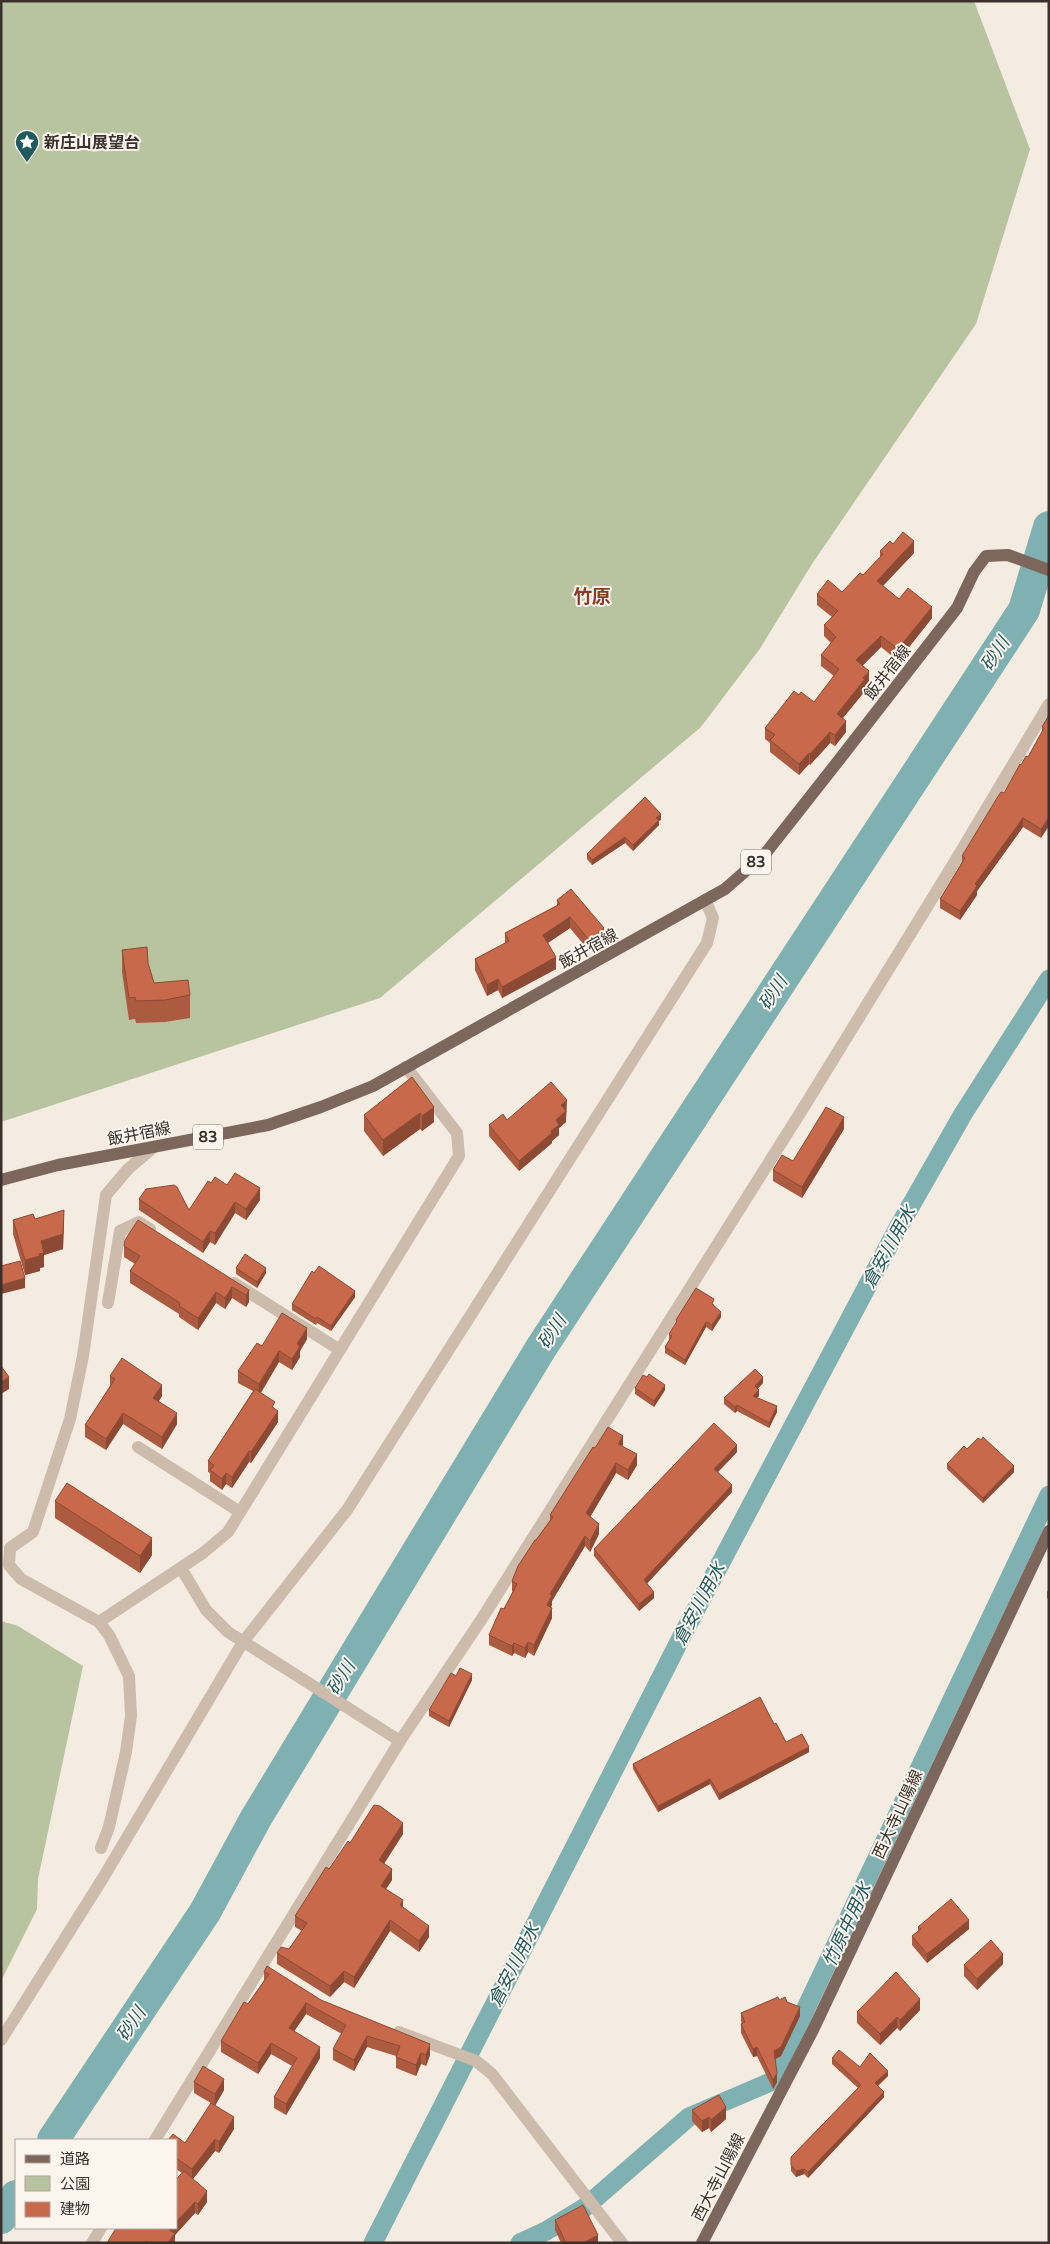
<svg xmlns="http://www.w3.org/2000/svg" width="1050" height="2244" viewBox="0 0 1050 2244" font-family="'Varela Round','Noto Sans JP',sans-serif">
  <rect width="100%" height="100%" fill="#f4ebe1"/>
  <path fill="#b8c4a0" d="M1,1H974L1030,149L976,324L812,564L759,650L701,727L380,998L1,1122Z
    M1,1621L18,1626L83,1666L38,1879L37,1909L1,1981Z"/>
  <g fill="none" stroke-linecap="round" stroke-linejoin="round">
    <path stroke="#7fb0b2" stroke-width="19" d="M373,2243L684,1632L898,1228L963,1114L1049,979
      M520,2243L546,2231L584,2208L689,2117L775,2080L806,2008L1049,1495"/>
    <path stroke="#7fb0b2" stroke-width="32" d="M53,2140L205,1912L256,1818L541,1348L1024,610L1049,527
      M1,2218L16,2196"/>
    <path stroke="#cdbbac" stroke-width="12" d="M234,1283L340,1350
      M108,1303L120,1231L139,1222L150,1229
      M138,1447L240,1512
      M181,1568L206,1610L228,1632L400,1741
      M99,1622L203,1553L228,1532L459,1156L457,1133L406,1067
      M101,1848L109,1827L126,1752L131,1716L129,1676L109,1635L99,1622L21,1579L9,1565L10,1548L33,1532L70,1419L83,1356L106,1195L128,1169L154,1147
      M399,2032L476,2061L492,2074L622,2243
      M1,2040L103,1878L243,1642L347,1510L707,943L713,918L705,900
      M155,2140L400,1741L483,1617L807,1102L954,863L1049,704
      M92,2243L101,2228"/>
    <path stroke="#7d675c" stroke-width="12" d="M1,1180L58,1165L268,1125L321,1107L373,1086L725,889L765,854L839,760L957,608L974,572L986,556L1008,555L1049,570
      M702,2243L813,2030L1049,1531"/>
  </g>
  <path fill="#ac5a40" d="M893,544L914,553L883,586L899,599L932,618L898,661L881,647L862,666L869,682L865,686V691L843,718L846,732L835,746L830,743L810,765L809,764L799,775L770,752V743L765,739V728L799,695L814,702L834,676L821,666V655L831,643L824,636V625L832,617L817,605V594L842,592L863,575L880,557V551Z
    M1049,715L1041,838L1023,827L977,891V895L960,920L940,908V899L962,862V856L1004,793L1021,765L1028,757L1042,732V727Z
    M661,820L659,821V825L633,851L625,843L592,865L587,859V854Z
    M557,900L604,940L589,951L570,928L548,943L556,969L502,998L498,990L487,996L475,970V959L505,943V933L557,906Z
    M122,950L148,963L154,983L190,995V1018L165,1022L136,1023L135,1019L129,1020L122,972Z
    M412,1077L434,1122L422,1131L420,1129L383,1156L364,1131V1115Z
    M567,1111L566,1112V1122L559,1128V1135L552,1141V1143L519,1171L489,1136V1125L507,1120Z
    M844,1129L802,1198L773,1181V1170L793,1161Z
    M227,1185L260,1200L246,1220L235,1213L215,1245L210,1242L203,1253L139,1210V1199L189,1210Z
    M35,1219L64,1224L63,1249L44,1255V1267L40,1268V1271L25,1275L13,1234V1220Z
    M124,1246L249,1290V1302L246,1307L232,1298L225,1309L216,1303L198,1330L179,1317V1314L130,1283V1271L135,1264L124,1257Z
    M236,1268L266,1273L257,1288L236,1274Z
    M355,1297L331,1331L317,1323L316,1325L292,1310V1304Z
    M714,1304V1305L721,1317L712,1331L706,1327L685,1365L665,1353V1347L669,1340V1334L676,1324V1320Z
    M307,1339L300,1351V1357L292,1370L279,1362L261,1393L275,1409L278,1422L251,1463L249,1462L232,1488L226,1484L222,1490L210,1481V1473L208,1472V1461L253,1391L238,1383V1371L262,1346Z
    M110,1376L162,1396L159,1401L177,1424L162,1449L123,1424L106,1450L85,1437V1425L110,1386Z
    M647,1377L665,1390L654,1407L635,1394V1388Z
    M763,1383L757,1389L759,1396L757,1398L777,1412L769,1428L737,1411L735,1413L724,1404V1398Z
    M981,1440L1014,1472L983,1503L947,1469V1464Z
    M623,1447L637,1465L628,1480L616,1473L590,1517L599,1534L590,1552L585,1546L552,1601V1605L551,1607L552,1618L534,1656L528,1652L525,1658L514,1653L512,1656L489,1645V1635L513,1592L512,1591V1581L536,1540L550,1520V1515L595,1448Z
    M737,1452L718,1472L732,1492L647,1583L654,1598L639,1611L594,1556V1549Z
    M55,1501L152,1555L140,1573L55,1518Z
    M1049,1589V1599L1047,1598V1592Z
    M456,1676L472,1680L449,1727L429,1716V1710Z
    M774,1724L786,1742L809,1752L719,1800L710,1784L658,1812L633,1769V1764Z
    M403,1834L384,1864L392,1880L386,1889L429,1937L419,1952L390,1931L354,1988L344,1982L330,1997L277,1964V1953L289,1949L302,1931L295,1927V1916L329,1869L350,1843Z
    M918,1927L969,1929L927,1963L912,1945V1936L918,1931Z
    M1003,1964L977,1990L964,1976V1965Z
    M264,1972L430,2055L426,2066L421,2064L416,2076L396,2068V2056L367,2047L354,2071L333,2060V2049L342,2034L306,2014L294,2031L320,2058L286,2115L274,2108V2097L292,2066L271,2054L258,2074L221,2052V2041L264,1981Z
    M779,2000L787,2002L800,2016L781,2056L775,2059L777,2082L773,2089L757,2056L753,2057L741,2033V2024H742L741,2021V2013Z
    M920,2010L900,2031L897,2028L880,2045L857,2023V2012Z
    M832,2058L888,2076L878,2086L884,2097L808,2178L804,2174L796,2177L791,2171V2157L858,2088L832,2064Z
    M194,2082L224,2090L215,2105L234,2129L219,2153L215,2151L193,2179L207,2202L198,2215L195,2213L175,2235V2243H107L176,2228L182,2173L176,2169V2140L185,2143L211,2103L194,2093Z
    M692,2110L726,2119L711,2132L709,2128L702,2132L692,2121Z
    M555,2220L598,2243H561L555,2230Z"/>
  <path fill="#8c4a34" d="M914,541V553L877,592V581Z
    M932,607V618L898,661V649Z
    M881,636V647L856,672V660Z
    M869,671V682L865,686V691L837,725V714Z
    M846,721V732L835,746V735Z
    M830,732V743L810,765V754Z
    M809,753V764L799,775V764Z
    M661,814V820L659,821V825L633,851V845L656,818Z
    M1049,817V826L1041,838V829Z
    M1023,818V827L977,891V895L960,920V911L975,884Z
    M625,837V843L592,865V860Z
    M570,917V928L543,946V935Z
    M604,928V940L589,951V940Z
    M556,957V969L502,998V987Z
    M498,979V990L487,996V985Z
    M567,1100L566,1122L559,1128V1135L552,1141V1143L519,1171V1161L551,1131L556,1120L561,1105Z
    M434,1107V1122L422,1131V1116Z
    M420,1113V1129L383,1156V1140Z
    M844,1117V1129L802,1198V1187Z
    M260,1188V1200L246,1220V1209Z
    M235,1202V1213L215,1245V1233Z
    M64,1210L63,1249L44,1255V1267L40,1268V1271L25,1275V1260L41,1241Z
    M210,1231V1242L203,1253V1242Z
    M266,1268V1273L257,1288V1282Z
    M25,1278V1288L1,1294V1285Z
    M232,1287V1298L225,1309V1298Z
    M249,1290V1302L246,1307V1295Z
    M355,1291V1297L331,1331V1326Z
    M216,1292V1303L198,1330V1318Z
    M721,1312V1317L712,1331V1325Z
    M706,1322V1327L685,1365V1360Z
    M307,1328V1339L300,1351V1357L292,1370V1359L297,1344Z
    M279,1351V1362L259,1395V1384Z
    M9,1377V1389L1,1394V1382Z
    M763,1377V1383L755,1392V1386Z
    M162,1385V1396L153,1409V1398Z
    M665,1385V1390L654,1407V1401Z
    M759,1390V1396L753,1401V1396Z
    M737,1405V1411L735,1413V1407Z
    M777,1406V1412L769,1428V1423Z
    M278,1411V1422L251,1463V1452Z
    M123,1413V1424L106,1450V1439Z
    M177,1413V1424L162,1449V1437Z
    M623,1436V1446L618,1444Z
    M737,1445V1452L714,1476V1469Z
    M249,1451V1462L232,1488V1477Z
    M637,1454V1465L628,1480V1470Z
    M616,1463V1473L586,1524V1513Z
    M1014,1466V1472L983,1503V1498Z
    M226,1473V1484L222,1490V1479Z
    M732,1485V1492L644,1587V1580Z
    M599,1524V1534L590,1552V1541Z
    M585,1536V1546L552,1601V1605L547,1615V1605L550,1594Z
    M152,1538V1555L140,1573V1556Z
    M654,1592V1598L639,1611V1604Z
    M552,1608V1618L534,1656V1645Z
    M528,1642V1652L525,1658V1648Z
    M514,1643V1653L512,1656V1646Z
    M472,1674V1680L449,1727V1721Z
    M809,1747V1752L719,1800V1794Z
    M710,1779V1784L658,1812V1806Z
    M403,1823V1834L379,1871V1860Z
    M392,1869V1880L381,1896V1886Z
    M403,1900V1910L400,1905Z
    M390,1920V1931L354,1988V1977Z
    M969,1920V1929L927,1963V1954Z
    M429,1926V1937L419,1952V1941Z
    M1003,1954V1964L977,1990V1979Z
    M344,1971V1982L330,1997V1986Z
    M920,1999V2010L900,2031V2020Z
    M306,2003V2014L289,2039V2028Z
    M800,2007V2016L781,2056L774,2060V2051Z
    M897,2017V2028L880,2045V2034Z
    M367,2036V2047L354,2071V2060Z
    M271,2043V2054L258,2074V2063Z
    M430,2044V2055L426,2066V2055Z
    M320,2047V2058L286,2115V2104Z
    M757,2047V2056L753,2057V2049Z
    M421,2053V2064L416,2076V2065Z
    M888,2071V2076L875,2088V2083Z
    M777,2073V2082L773,2089V2080Z
    M224,2079V2090L215,2106V2094Z
    M884,2092V2097L808,2178V2172Z
    M726,2107V2119L711,2132V2120Z
    M234,2117V2129L219,2153V2142Z
    M709,2117V2128L702,2132V2121Z
    M215,2139V2151L192,2180V2169Z
    M804,2169V2174L796,2177V2171Z
    M207,2191V2202L198,2215V2204Z
    M195,2202V2213L175,2235V2243H168L169,2230L171,2228H176V2222Z
    M598,2235V2243H583Z"/>
  <path fill="#c8694b" stroke="#8c4a34" d="M903,532L914,541L877,581L899,599L908,588L932,607L898,649L881,636L856,660L869,671L863,678L865,679L837,714L846,721L835,735L830,732L810,754L809,753L799,764L770,740L775,735L765,728L794,691L799,695L801,692L814,702L839,669L821,655L836,637L824,625L838,611L817,594L828,580L842,592L860,573L863,575L883,554L880,551L890,541L893,544Z
    M1049,715V817L1041,829L1023,818L975,884L977,886L960,911L940,899L965,858L962,856L997,798L1001,792L1004,793L1020,764L1021,765L1026,756L1028,757L1044,728L1042,727Z
    M645,797L661,814L656,818L659,820L633,845L625,837L592,860L587,854Z
    M571,889L604,928L589,940L570,917L543,935L556,957L502,987L498,979L487,985L475,959L509,941L505,933L560,904L557,900Z
    M147,947L148,963L154,983L188,980L190,995L165,1000L136,1001L135,997L129,998L122,950Z
    M412,1077L434,1107L422,1116L420,1113L383,1140L364,1115Z
    M551,1082L567,1100L561,1105L566,1111L556,1120L559,1125L551,1131L552,1133L519,1161L489,1125L503,1114L507,1120Z
    M826,1107L844,1117L802,1187L773,1170L782,1155L793,1161Z
    M235,1173L260,1188L246,1209L235,1202L215,1233L210,1231L203,1242L139,1199L146,1189L174,1185L177,1187L189,1210L208,1181L211,1183L215,1177L227,1185Z
    M64,1210L63,1234L41,1241L44,1253L39,1254L40,1256L25,1260L13,1220L33,1214L35,1219Z
    M138,1220L249,1290L246,1295L232,1287L225,1298L216,1292L198,1318L179,1306L180,1303L130,1271L140,1256L124,1246L125,1240Z
    M245,1254L266,1268L257,1282L236,1268Z
    M20,1261L25,1278L1,1285V1266Z
    M319,1266L355,1291L331,1326L317,1317L316,1319L292,1304L312,1271L314,1273Z
    M696,1288L714,1299L712,1304L721,1312L712,1325L706,1322L685,1360L665,1347L672,1336L669,1334L677,1321L676,1320Z
    M282,1313L307,1328L297,1344L300,1346L292,1359L279,1351L259,1384L238,1371L257,1343L262,1346Z
    M122,1358L162,1385L153,1398L177,1413L162,1437L123,1413L106,1439L85,1425L115,1379L110,1376Z
    M1,1366L9,1377L1,1382Z
    M755,1369L763,1377L755,1386L759,1390L753,1396L777,1406L769,1423L737,1405L735,1407L724,1398Z
    M649,1374L665,1385L654,1401L635,1388L643,1375L647,1377Z
    M255,1389L275,1402L272,1407L278,1411L251,1452L249,1451L232,1477L226,1473L222,1479L210,1470L214,1465L208,1461Z
    M714,1423L737,1445L714,1469L732,1485L644,1580L654,1592L639,1604L594,1549Z
    M608,1427L623,1436L618,1444L637,1454L628,1470L616,1463L586,1513L599,1524L590,1541L585,1536L550,1594L552,1595L547,1605L552,1608L534,1645L528,1642L525,1648L514,1643L512,1646L489,1635L501,1608L504,1609L517,1584L512,1581L518,1566L535,1540H536L553,1517L550,1515L593,1447L595,1448Z
    M983,1437L1014,1466L983,1498L947,1464L964,1446L967,1449L978,1438L981,1440Z
    M67,1483L152,1538L140,1556L55,1501Z
    M460,1668L472,1674L449,1721L429,1710L451,1673L456,1676Z
    M760,1697L774,1724L776,1723L786,1742L802,1734L809,1747L719,1794L710,1779L658,1806L633,1764Z
    M374,1805L380,1806L403,1823L379,1860L392,1869L381,1886L403,1900L400,1905L429,1926L419,1941L390,1920L354,1977L344,1971L330,1986L277,1953L281,1947L289,1949L307,1923L295,1916L326,1867L329,1869L348,1841L350,1843Z
    M951,1899L969,1920L927,1954L912,1936L921,1929L918,1927Z
    M991,1940L1003,1954L977,1979L964,1965Z
    M267,1966L321,2000L430,2044L426,2055L421,2053L416,2065L396,2057L400,2046L367,2036L354,2060L333,2049L346,2025L306,2003L289,2028L320,2047L286,2104L274,2097L297,2058L271,2043L258,2063L221,2041L244,2002L248,2004L269,1974L264,1972Z
    M896,1972L920,1999L900,2020L897,2017L880,2034L857,2012Z
    M778,1997L779,2000L785,1997L787,2002L800,2007L781,2047L774,2051L777,2073L773,2080L757,2047L753,2049L741,2024L745,2022L741,2013Z
    M839,2050L860,2067L870,2053L888,2071L875,2083L884,2092L808,2172L804,2169L796,2171L791,2165V2157L861,2085L832,2058Z
    M203,2066L224,2079L215,2094L194,2082Z
    M719,2095L726,2107L711,2120L709,2117L702,2121L692,2110Z
    M211,2103L234,2117L219,2142L215,2139L192,2169L176,2158V2140H168L173,2134L185,2143Z
    M184,2171L207,2191L198,2204L195,2202L176,2222V2179Z
    M583,2205L598,2235L583,2243H566L555,2220Z
    M116,2228H171L169,2230L175,2233L168,2243H149L146,2241L145,2243H107Z"/>
  <defs>
    <g id="sight-pin" transform="scale(1.25)"><path d="M0 17L-7.5 6A9.5 9.5 0 1 1 7.5 6Z" fill="#1f5a5e" stroke="#fbf5ee"/><path d="M0-6L1.8-2.2L6-1.7L2.9 1.2L3.7 5.4L0 3.3L-3.7 5.4L-2.9 1.2L-6-1.7L-1.8-2.2Z" fill="#fff"/></g>
  </defs>
  <g fill-rule="evenodd">
    <use href="#sight-pin" x="27" y="142"/>
  </g>
  <g text-anchor="middle" stroke-width="4" stroke-linejoin="round" paint-order="stroke">
    <g fill="#fbf5ee" stroke="#756b66" stroke-width="1">
      <rect x="741" y="849.5" width="30" height="25" rx="4"/>
      <rect x="193" y="1124.5" width="30" height="25" rx="4"/>
    </g>
    <g font-size="15" font-weight="bold" fill="#3b302b">
      <text x="756" y="867">83</text>
      <text x="208" y="1142">83</text>
    </g>
    <g font-size="16" font-weight="bold" fill="#3b302b" stroke="#fbf5ee" text-anchor="start">
      <text x="44" y="148">新庄山展望台</text>
    </g>
    <g font-size="16" fill="#3b302b" stroke="#fbf5ee">
      <text transform="translate(887 672) rotate(-52)" y="6">飯井宿線</text>
      <text transform="translate(588 948) rotate(-29)" y="6">飯井宿線</text>
      <text transform="translate(139 1133) rotate(-11)" y="6">飯井宿線</text>
      <text transform="translate(897 1814) rotate(-65)" y="6">西大寺山陽線</text>
      <text transform="translate(718 2177) rotate(-63)" y="6">西大寺山陽線</text>
    </g>
    <g font-size="18" font-style="italic" fill="#1f5a5e" stroke="#fbf5ee">
      <text transform="translate(995 654) rotate(-57)" y="6">砂川</text>
      <text transform="translate(773 993) rotate(-57)" y="6">砂川</text>
      <text transform="translate(889 1247) rotate(-61)" y="6">倉安川用水</text>
      <text transform="translate(552 1332) rotate(-57)" y="6">砂川</text>
      <text transform="translate(699 1604) rotate(-62)" y="6">倉安川用水</text>
      <text transform="translate(341 1678) rotate(-59)" y="6">砂川</text>
      <text transform="translate(847 1925) rotate(-65)" y="6">竹原中用水</text>
      <text transform="translate(514 1965) rotate(-63)" y="6">倉安川用水</text>
      <text transform="translate(131 2024) rotate(-56)" y="6">砂川</text>
    </g>
    <g font-size="19" font-weight="bold" fill="#8c3b22" stroke="#fbf5ee">
      <text x="592" y="603">竹原</text>
    </g>
  </g>
  <rect width="1050" height="2244" fill="none" stroke="#3b302b" stroke-width="5"/>
  <rect x="15" y="2139" width="162" height="90" fill="#fbf5ee" stroke="#aea6a0"/>
  <rect x="25" y="2155" width="25" height="8" fill="#7d675c" stroke="#aea6a0"/>
  <text x="60" y="2164" font-size="15" fill="#3b302b">道路</text>
  <rect x="25" y="2176" width="25" height="15" fill="#b8c4a0" stroke="#aea6a0"/>
  <text x="60" y="2189" font-size="15" fill="#3b302b">公園</text>
  <rect x="25" y="2202" width="25" height="15" fill="#c8694b" stroke="#aea6a0"/>
  <text x="60" y="2214" font-size="15" fill="#3b302b">建物</text>
</svg>
